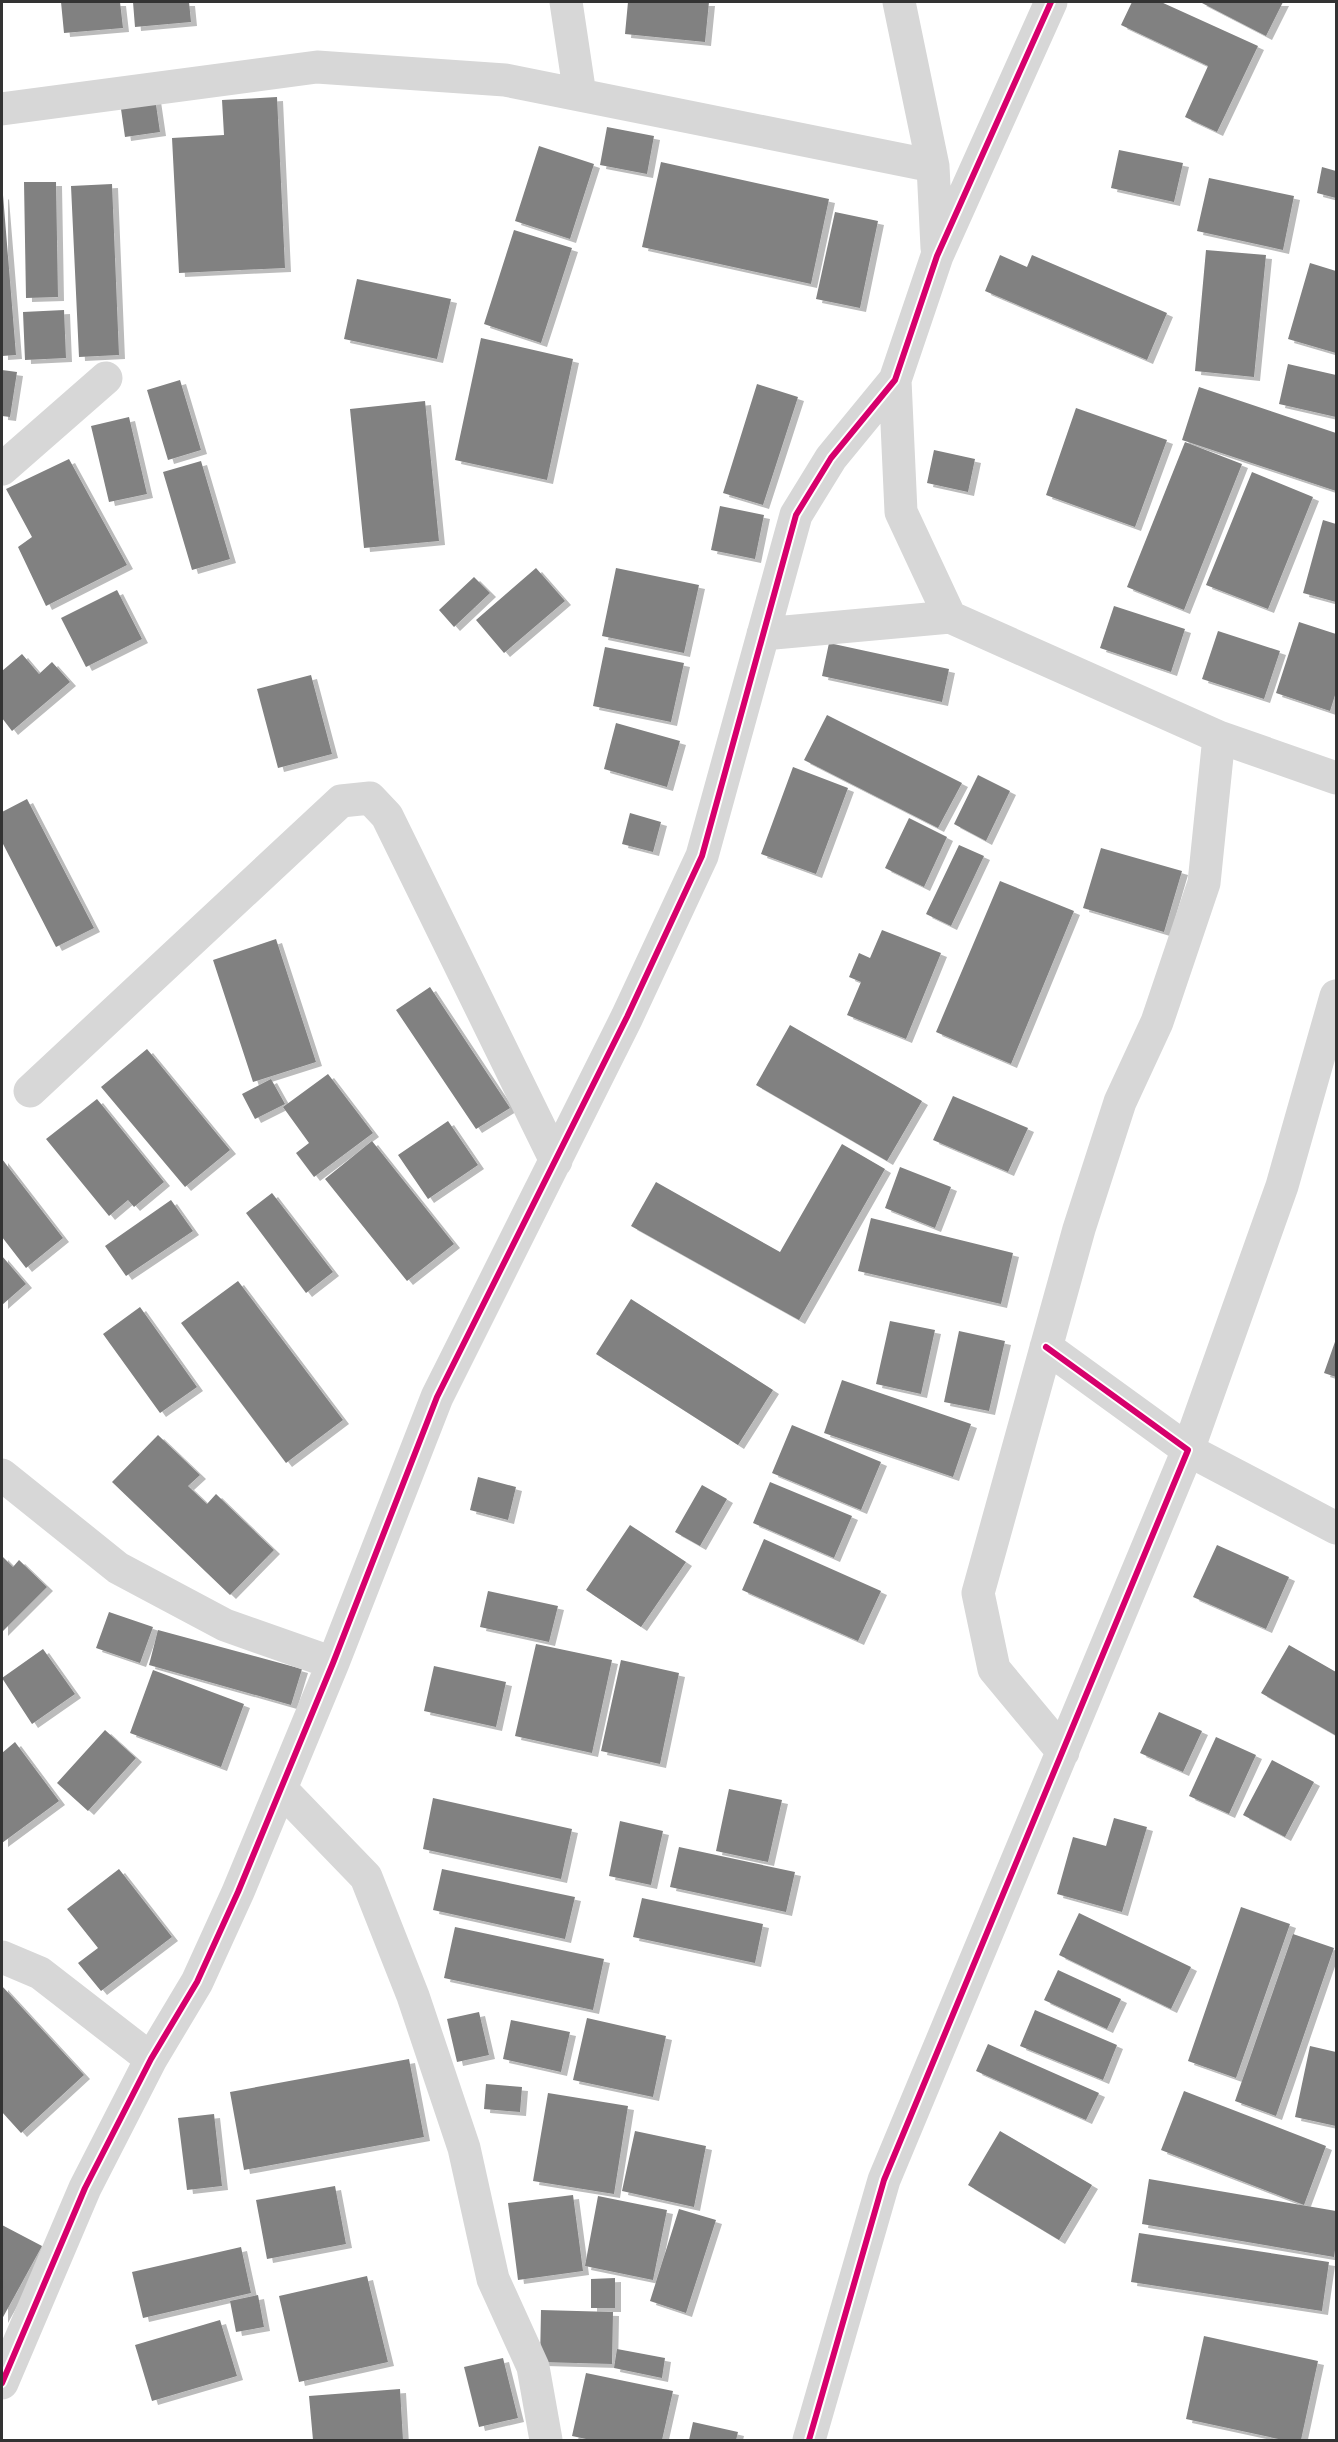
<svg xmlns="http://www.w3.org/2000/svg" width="1338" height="2442" viewBox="0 0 1338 2442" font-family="'Roboto Condensed',sans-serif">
  <defs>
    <filter id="shadow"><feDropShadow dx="6" dy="4" stdDeviation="0" flood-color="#0004"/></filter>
  </defs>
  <rect width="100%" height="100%" fill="#fff"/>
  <path fill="#818181" filter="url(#shadow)" d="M61,2H120L123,28L64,33Z
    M133,2H189L191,22L135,27Z
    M628,2H709L705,42L625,34Z
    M1132,2H1161L1258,46L1217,132L1185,117L1208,66L1121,25Z
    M1200,2H1283L1266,36Z
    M277,97L285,268L179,273L172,138L224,135L222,100Z
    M155,98L160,132L125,137L120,102Z
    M607,127L654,136L647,174L600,165Z
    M539,146L594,164L570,239L515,221Z
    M1119,150L1183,163L1174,202L1111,188Z
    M661,162L829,199L811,284L642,247Z
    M1322,167L1336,171V198L1317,193Z
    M1209,178L1294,196L1283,250L1197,231Z
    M24,182H56L58,297L26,298Z
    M112,184L119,355L79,357L71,186Z
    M3,195L16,355L2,356V196Z
    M835,212L878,221L860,308L816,299Z
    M514,230L572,248L541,343L484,324Z
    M1206,250L1266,255L1254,377L1195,371Z
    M1000,255L1027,267L1032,255L1167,313L1147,360L985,291Z
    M1310,263L1336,271V353L1288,339Z
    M357,279L451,299L437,359L344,339Z
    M64,310L66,358L25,360L23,312Z
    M481,338L573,359L547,480L455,460Z
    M1288,364L1336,375V417L1279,404Z
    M2,370L17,372L10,417L2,416Z
    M180,380L201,450L168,460L147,390Z
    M757,384L798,397L763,505L723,493Z
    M1199,387L1336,433V491L1182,440Z
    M425,401L439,541L364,548L350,409Z
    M1076,408L1167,440L1135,527L1046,495Z
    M129,417L147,494L109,502L91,426Z
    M1185,442L1242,464L1184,610L1127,587Z
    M934,450L975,459L968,492L927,483Z
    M69,459L127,565L46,606L18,547L32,537L6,489Z
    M201,461L230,559L192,570L163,472Z
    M1252,472L1313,497L1268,609L1206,585Z
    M720,506L764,515L755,559L711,550Z
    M1323,520L1336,524V602L1303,593Z
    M536,568L565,601L504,653L476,620Z
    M616,568L699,585L684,653L602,636Z
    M474,577L490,593L454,627L439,610Z
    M117,590L142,639L86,667L61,618Z
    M1114,606L1185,629L1171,672L1100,648Z
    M1299,622L1336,634V692L1330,711L1276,693Z
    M1218,631L1280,651L1264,699L1202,679Z
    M829,643L949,669L942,702L822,676Z
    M605,647L684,663L671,722L593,706Z
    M22,654L39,674L52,662L70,682L12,731L2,718V671Z
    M311,675L332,754L278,768L257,689Z
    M827,715L962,783L938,828L804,760Z
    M616,723L680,741L667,787L604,769Z
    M793,767L848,788L816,874L761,854Z
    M978,775L1010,791L986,841L954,824Z
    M27,799L94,928L56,947L2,842V812Z
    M630,813L661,822L653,852L622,844Z
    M909,818L947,837L924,887L885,868Z
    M959,845L984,856L951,926L926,914Z
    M1101,848L1182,871L1164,932L1083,908Z
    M1000,881L1074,911L1011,1064L936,1032Z
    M882,930L941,953L906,1039L847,1015L861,982L849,977L859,953L870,958Z
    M276,939L316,1062L253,1082L213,960Z
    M430,987L510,1108L476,1129L396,1010Z
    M790,1025L922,1101L887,1161L756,1085Z
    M147,1049L230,1150L185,1187L101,1087Z
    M328,1074L373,1133L314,1177L296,1153L309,1143L283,1107Z
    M271,1079L285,1104L255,1119L242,1094Z
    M953,1096L1028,1128L1008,1172L933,1140Z
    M97,1099L164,1182L134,1207L128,1200L109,1216L46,1139Z
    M448,1121L478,1165L428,1199L398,1155Z
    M372,1141L454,1244L407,1281L325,1179Z
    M842,1144L885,1169L799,1320L631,1226L656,1182L780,1252Z
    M2,1159L63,1238L26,1268L2,1237Z
    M900,1167L951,1187L935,1228L885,1208Z
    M272,1193L333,1272L306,1293L246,1213Z
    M171,1200L193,1231L126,1276L105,1246Z
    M871,1218L1013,1253L1001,1304L858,1271Z
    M2,1256L26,1284L2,1305Z
    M238,1281L343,1420L286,1463L181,1323Z
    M631,1299L773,1390L738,1445L596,1354Z
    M140,1307L197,1387L160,1413L103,1334Z
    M890,1321L935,1330L921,1394L876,1384Z
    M959,1331L1005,1341L989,1411L944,1402Z
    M1336,1339V1377L1324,1373Z
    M842,1380L971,1424L953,1477L824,1433Z
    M792,1425L881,1462L861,1510L772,1473Z
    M158,1435L200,1475L188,1486L207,1504L216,1494L274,1550L230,1595L112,1482Z
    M478,1477L516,1487L508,1520L470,1510Z
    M770,1482L852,1516L834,1558L753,1523Z
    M702,1485L727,1499L700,1546L675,1532Z
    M630,1525L686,1562L641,1627L586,1590Z
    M764,1539L881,1591L858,1641L742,1590Z
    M1217,1545L1289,1577L1266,1629L1193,1597Z
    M2,1556L13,1567L19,1560L47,1587L2,1632Z
    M488,1591L558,1606L549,1642L480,1627Z
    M109,1612L153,1627L140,1663L96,1648Z
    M158,1630L302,1669L291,1705L149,1665Z
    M536,1644L612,1660L592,1753L515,1736Z
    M1289,1645L1336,1672L1335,1735L1261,1693Z
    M43,1649L75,1694L32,1724L2,1678Z
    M621,1660L679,1673L660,1764L601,1751Z
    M434,1666L506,1682L496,1727L424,1711Z
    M153,1670L244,1704L221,1767L130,1733Z
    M1159,1712L1202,1731L1183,1772L1140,1753Z
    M105,1730L136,1758L88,1811L57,1783Z
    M1216,1737L1256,1755L1229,1814L1189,1796Z
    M15,1742L59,1801L2,1843V1753Z
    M1272,1760L1314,1782L1285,1837L1243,1815Z
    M729,1789L782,1800L768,1862L716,1851Z
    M433,1798L572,1829L561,1879L423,1849Z
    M1114,1818L1147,1827L1122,1912L1057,1894L1073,1837L1106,1846Z
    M620,1821L663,1831L651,1885L609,1876Z
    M679,1847L795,1872L786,1912L670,1887Z
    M119,1869L172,1937L101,1991L78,1963L98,1948L67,1909Z
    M442,1869L575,1897L565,1939L433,1910Z
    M642,1898L763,1924L755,1963L633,1937Z
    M1241,1907L1290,1924L1236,2078L1188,2061Z
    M1079,1913L1191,1967L1171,2009L1059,1955Z
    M455,1927L604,1959L593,2010L444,1978Z
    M1293,1934L1334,1948L1276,2116L1235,2101Z
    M1058,1970L1121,1999L1107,2029L1044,2000Z
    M2,1986L84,2075L21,2133L2,2112Z
    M1035,2010L1117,2045L1103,2080L1020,2046Z
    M479,2012L489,2055L457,2062L447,2019Z
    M587,2018L666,2036L653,2097L573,2080Z
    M511,2020L570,2032L561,2072L503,2059Z
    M988,2044L1099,2093L1086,2120L976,2071Z
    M1310,2046L1336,2052V2126L1295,2117Z
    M409,2059L424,2137L244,2170L230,2092Z
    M486,2084L522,2087L520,2112L484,2109Z
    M1184,2091L1326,2146L1304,2205L1161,2150Z
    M548,2093L628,2106L614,2194L533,2181Z
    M214,2114L222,2186L187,2190L178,2118Z
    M635,2131L706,2146L694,2207L622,2191Z
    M1000,2131L1092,2185L1059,2240L968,2185Z
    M1149,2179L1336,2211V2243L1334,2257L1142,2224Z
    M335,2186L346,2244L267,2259L256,2200Z
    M573,2195L583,2271L518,2280L508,2203Z
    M598,2196L667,2210L653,2280L585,2266Z
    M679,2209L716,2220L686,2313L650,2301Z
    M2,2225L42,2246L2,2319Z
    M1139,2233L1329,2262L1322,2311L1131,2282Z
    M241,2247L251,2293L143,2318L132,2272Z
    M367,2276L388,2362L299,2382L279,2296Z
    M615,2278V2308H591V2279Z
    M258,2295L264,2327L236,2332L230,2301Z
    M541,2310L613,2312L612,2364L540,2362Z
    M220,2320L237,2376L152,2401L135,2345Z
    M1204,2336L1318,2361L1301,2440H1283L1186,2419Z
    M617,2349L665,2358L662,2378L614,2368Z
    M503,2358L518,2418L479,2427L464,2367Z
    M586,2373L673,2391L662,2440H591L572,2436Z
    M400,2389L403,2440H313L309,2396Z
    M693,2422L738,2432L736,2440H689Z"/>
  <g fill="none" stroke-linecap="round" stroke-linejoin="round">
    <path stroke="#d7d7d7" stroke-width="33" d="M566,2L580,95
      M899,2L933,166L937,248
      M2,109L317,67L505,80L933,166
      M895,380L901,512L950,617
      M2,469L106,378
      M763,634L950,617L1219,737L1336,778
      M1336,996L1282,1186L1188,1450L1336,1528
      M30,1091L341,801L370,798L387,816L556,1161
      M2,1475L118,1568L225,1625L333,1663
      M1063,1752L994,1669L978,1593L1079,1229L1120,1102L1157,1022L1204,883L1219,737
      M281,1789L366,1877L413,1996L464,2148L493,2279L533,2367L546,2440
      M2,1957L40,1973L151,2059
      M2,2383L85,2188L151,2059L197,1982L238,1892L333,1663L437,1397L627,1017L702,856L796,515L831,458L895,380L937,256L1051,2
      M809,2440L884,2180L1188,1450L1046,1347"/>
    <g stroke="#fff" stroke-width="10">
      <path id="cycleway" d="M2,2383L85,2188L151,2059L197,1982L238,1892L333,1663L437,1397L627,1017L702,856L796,515L831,458L895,380L937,256L1051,2
        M809,2440L884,2180L1188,1450L1046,1347"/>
    </g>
    <use href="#cycleway" stroke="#d6006c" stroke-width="6"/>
  </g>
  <rect width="1338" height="2442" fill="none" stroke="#333333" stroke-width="6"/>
</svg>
